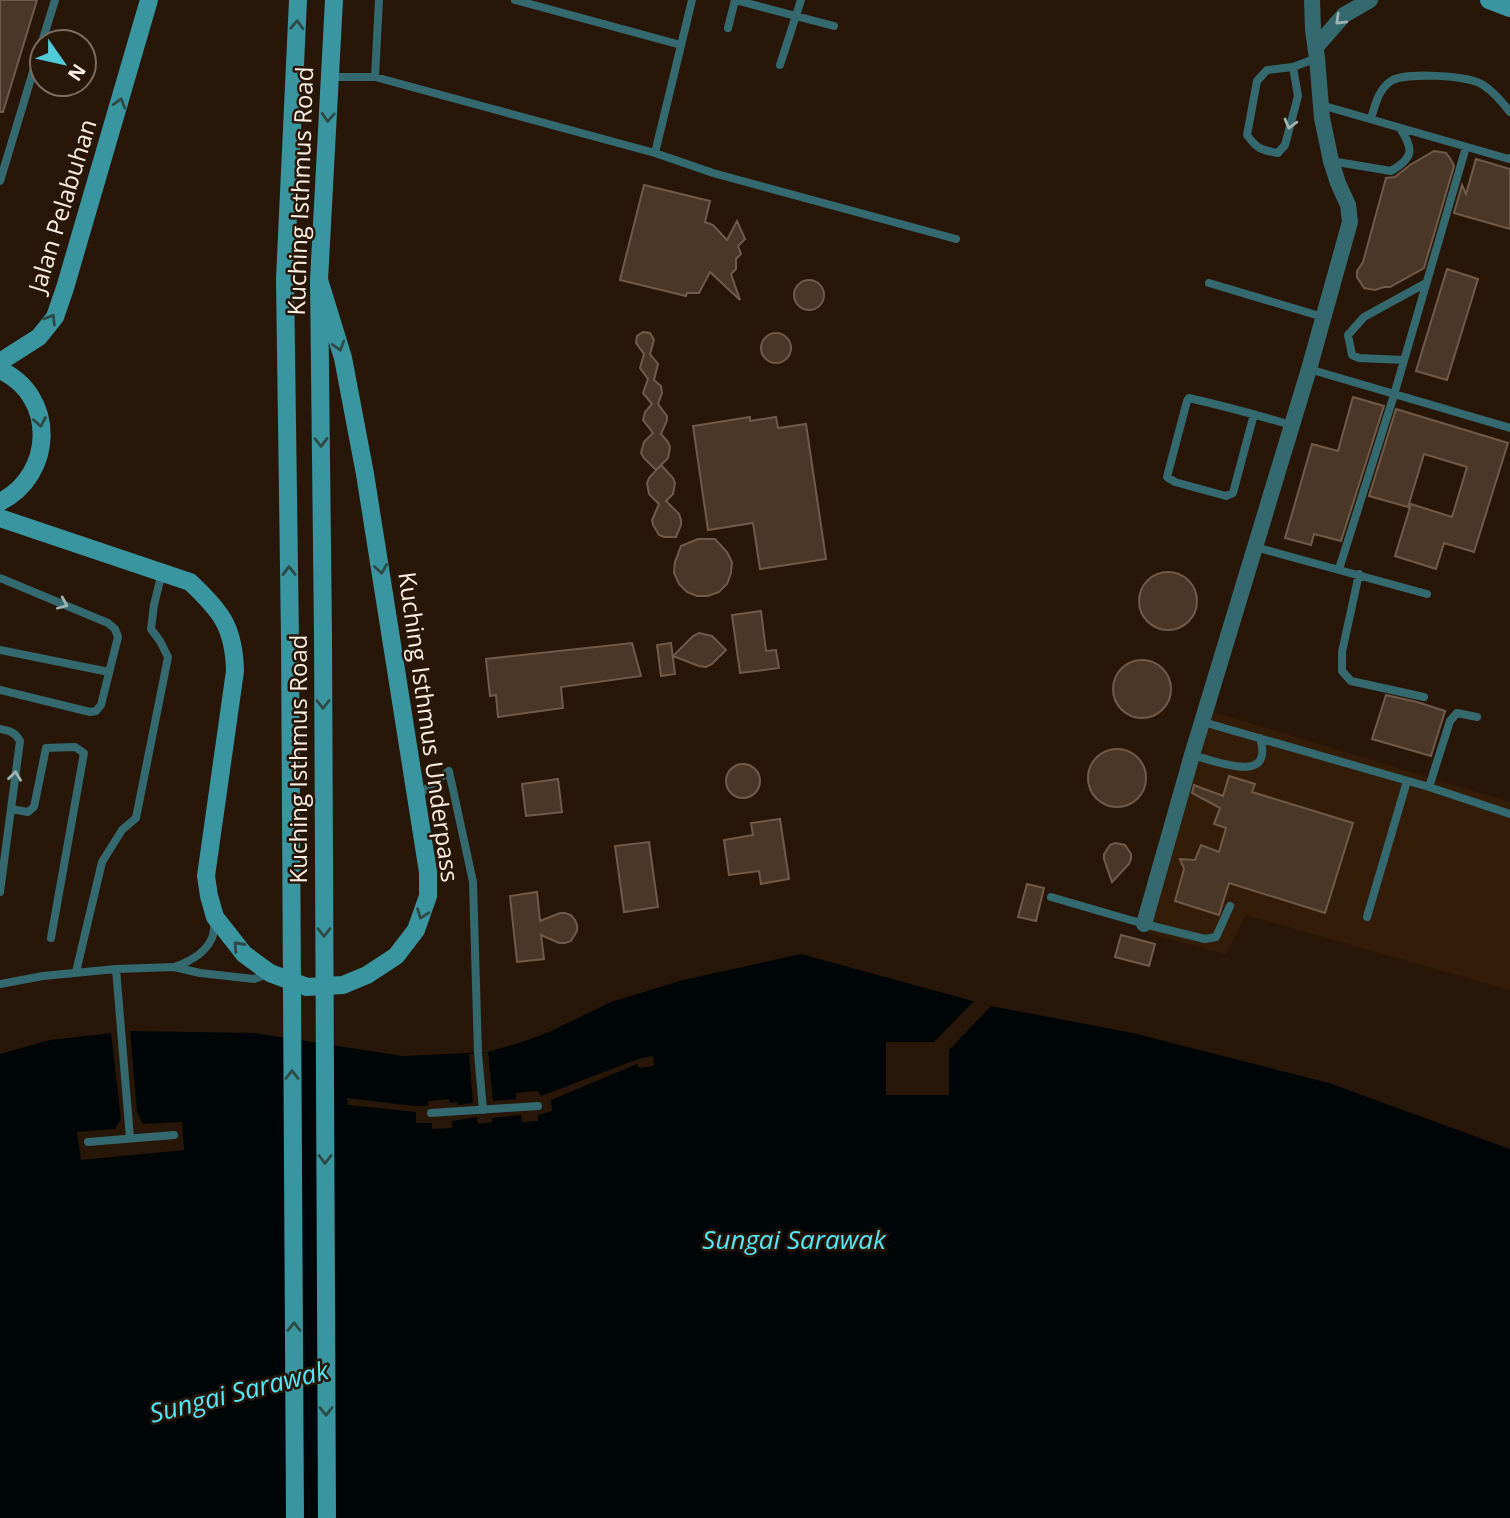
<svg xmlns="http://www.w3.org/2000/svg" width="1510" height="1518" viewBox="0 0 1510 1518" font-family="'Open Sans',sans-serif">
  <rect width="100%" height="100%" fill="#281708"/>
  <path fill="#331d09" d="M1213,712L1510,802V990L1246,915L1226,954L1148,933Z"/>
  <path fill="#000608" d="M801,954L991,1006L1133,1033L1329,1083L1510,1149V1518H0V1054L50,1040L130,1031L254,1033L403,1056L488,1052L519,1043L549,1032L611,1002L683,980Z"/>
  <path fill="#281708" d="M974,1001L991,1006L949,1050V1095H886V1042H934Z
    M130,1031L137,1112L143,1124L182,1122L184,1150L81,1160L77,1132L115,1129L121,1119L111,1032Z
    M488,1052L493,1101L516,1099V1093L538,1091L541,1096L638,1059L653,1056L654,1066L639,1068L637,1064L551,1100L552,1111L538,1115V1121L522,1122L521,1115L492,1118V1122L478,1124L477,1117L452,1121V1128L432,1129V1123H416V1112L348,1105L347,1098L414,1106H428V1101L449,1099L450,1103L457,1102L458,1105L473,1103L469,1054Z"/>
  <path fill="#4a3727" stroke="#705b4b" stroke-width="2" d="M0,0H37L3,112H0Z
    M1434,151L1446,153L1450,158L1454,166L1424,268L1390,287H1384L1375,290L1364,288L1357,277V271L1363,262L1386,178L1395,177L1410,165Z
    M1476,159L1510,169V229L1454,213L1462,185L1466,194Z
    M644,185L710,201L705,222L713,225L727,240L737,221L745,239L738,246L741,254L736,259V269L731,274L740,300L710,272L699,293H687L686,296L620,280Z
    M1447,269L1478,279L1447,380L1416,371Z
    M794 295a15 15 0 1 1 30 0a15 15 0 1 1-30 0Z
    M643,332L650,333L654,340L650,354L658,364L654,380L661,386L662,393L658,404L667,416V420L661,434L668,442L670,447L668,458L656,470L644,458L641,453L644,442L653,433L643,420L645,412L652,404L643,393L648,379L640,368L644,354L636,343L637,336Z
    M761 348a15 15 0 1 1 30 0a15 15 0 1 1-30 0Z
    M1353,397L1384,406L1341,541L1314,534L1311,545L1285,538L1312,444L1338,451Z
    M1396,409L1508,443L1474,552L1444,543L1436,569L1395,556L1411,504L1452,517L1467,467L1424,454L1408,507L1369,496Z
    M750,417V421L776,417L778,428L806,424L826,559L760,569L753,523L708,530L693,426Z
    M661,465L673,478L675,483L673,494L666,501L679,514L681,520V525L676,537H664L659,535L653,525L652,520L659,504L649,494L647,483L649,478Z
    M698,539H715L727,552L732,562L731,573L727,584L719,592L708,596H697L687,592L679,584L674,573L675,562L681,546Z
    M1139 601a29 29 0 1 1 58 0a29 29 0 1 1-58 0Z
    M761,611L766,651L776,650L779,668L740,673L732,615Z
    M699,633L712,636L726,650L712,664L706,667L699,666L673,656L693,636Z
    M632,643L641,676L561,687L563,708L498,717L496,695L490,696L486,659Z
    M671,643L675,674L661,676L657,645Z
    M1113 689a29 29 0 1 1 58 0a29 29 0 1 1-58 0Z
    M1386,695L1417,702L1445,711L1431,756L1372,739Z
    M1088 778a29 29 0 1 1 58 0a29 29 0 1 1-58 0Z
    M726 781a17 17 0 1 1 34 0a17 17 0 1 1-34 0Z
    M1229,776L1255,784L1252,792L1353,823L1325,913L1229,883L1219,915L1175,901L1184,869L1180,859L1195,860L1201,845L1219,852L1226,828L1214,824L1220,808L1192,793L1194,785L1223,796Z
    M558,779L562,812L526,816L522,784Z
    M780,819L789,879L761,884L759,871L729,875L724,840L753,835L751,823Z
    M649,842L658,907L624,912L615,846Z
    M1115,843L1125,845L1131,854V859L1129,864L1112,882L1104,859V854L1110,845Z
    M1027,884L1044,888L1036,921L1018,917Z
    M537,892L540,921L560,913H565L571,915L575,920L577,925V931L571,941L565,943H559L541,935L544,959L517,962L510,896Z
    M1121,935L1155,944L1149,966L1115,957Z"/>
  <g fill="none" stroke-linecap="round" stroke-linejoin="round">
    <path stroke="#34696f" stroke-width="8" d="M515,0L681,45
      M728,28L735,0L834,26
      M42,42L55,0
      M780,65L801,0
      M1293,67L1298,96L1285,145L1278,153C1261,150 1257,149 1247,135L1257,81L1267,70L1293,67L1317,58
      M330,77H375L655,153L713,173L956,239
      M375,77L379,0
      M1321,105L1509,159L1510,158
      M1371,119C1375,105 1378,90 1391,81C1404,72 1470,75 1483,85C1493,91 1503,103 1510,112
      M655,153L692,0
      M1331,161L1391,171C1415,157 1413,149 1400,128
      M0,181L42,42
      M1209,283L1323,317
      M1404,360L1359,358L1352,355L1348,335L1364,317L1426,283
      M1309,369L1510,428
      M1254,414L1233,493L1226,496L1175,482L1167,477L1187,401L1189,398C1224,406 1257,415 1291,425
      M1255,547L1427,594
      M1339,569L1394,395L1466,147
      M1359,574L1342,652V671L1351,681L1424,697
      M0,578L108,623L115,629L118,637L101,705L96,711L90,712L0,690
      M0,650L109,672
      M1203,722L1429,787L1510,814
      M0,729C10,731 15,732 20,741L0,892
      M1192,755C1215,761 1275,786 1260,738
      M1429,787L1450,721L1457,713L1477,717
      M417,796L449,771L473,882L478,1053L483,1110
      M11,809L28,812L34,807L46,748L75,747L84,753L51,938
      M1051,897L1144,924L1205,939L1216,937L1230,906
      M1367,917L1407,781
      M174,967C189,962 205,954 212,938C214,934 214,926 215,920
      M116,969L130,1138
      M76,972L102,862L122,830L136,818L168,657L160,641L151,629L154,605L162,572
      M0,984L43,976L116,969L174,967L200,973L254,979L270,973
      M431,1113L538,1106
      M88,1142L174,1135"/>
    <path stroke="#34696f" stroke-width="16" d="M1316,47L1344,15L1370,0
      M1144,924L1192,755L1309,369L1350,222L1348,205L1338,183L1331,161L1322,118L1317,58L1313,30L1312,0"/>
    <path stroke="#3995a0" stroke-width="18" d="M1489,0L1510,8
      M0,362L39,337L55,317L65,288L149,0
      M0,370C57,396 54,475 0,502
      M0,518L190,582C221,611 234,627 235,671L206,876L209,896L215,917L244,954L270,973L307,987L343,985L367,975L396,956L416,930L428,896V872L365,474L343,358L319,280
      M323,636L319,280L334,0
      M290,639L285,279L298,0"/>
    <path stroke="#3995a0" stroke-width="18" d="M323,636L327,1518
      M290,639L295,1518"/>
  </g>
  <defs><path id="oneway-chevron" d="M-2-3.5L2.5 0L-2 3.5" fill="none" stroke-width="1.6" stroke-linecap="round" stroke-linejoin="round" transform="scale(1.75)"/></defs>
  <g stroke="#a1b3b0">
    <use href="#oneway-chevron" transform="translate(1340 20) rotate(136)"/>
    <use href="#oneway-chevron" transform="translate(1290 124) rotate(105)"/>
    <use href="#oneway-chevron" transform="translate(63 604) rotate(23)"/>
    <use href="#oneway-chevron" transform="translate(15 776) rotate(-83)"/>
  </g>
  <g stroke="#2f4945">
    <use href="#oneway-chevron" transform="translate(297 25) rotate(-87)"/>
    <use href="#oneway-chevron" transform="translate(120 103) rotate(-73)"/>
    <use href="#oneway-chevron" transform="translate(328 117) rotate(93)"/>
    <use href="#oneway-chevron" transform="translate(51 319) rotate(-59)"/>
    <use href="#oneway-chevron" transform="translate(339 346) rotate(73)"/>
    <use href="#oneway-chevron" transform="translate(40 422) rotate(80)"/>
    <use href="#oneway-chevron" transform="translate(321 442) rotate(89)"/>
    <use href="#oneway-chevron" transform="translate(381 569) rotate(81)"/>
    <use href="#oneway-chevron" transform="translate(289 571) rotate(-91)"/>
    <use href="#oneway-chevron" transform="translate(323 704) rotate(90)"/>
    <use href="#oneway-chevron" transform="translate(422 914) rotate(110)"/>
    <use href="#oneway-chevron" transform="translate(324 932) rotate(90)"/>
    <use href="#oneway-chevron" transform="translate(238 946) rotate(-132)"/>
    <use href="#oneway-chevron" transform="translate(292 1075) rotate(-90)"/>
    <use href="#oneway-chevron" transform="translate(325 1159) rotate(90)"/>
    <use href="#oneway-chevron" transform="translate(294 1327) rotate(-90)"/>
    <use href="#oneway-chevron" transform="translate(326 1411) rotate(90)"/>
  </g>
  <g text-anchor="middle" stroke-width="5" stroke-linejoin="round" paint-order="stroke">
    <g font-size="24" fill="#fbefe5" stroke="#281708">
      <text transform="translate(301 191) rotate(-88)" y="8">Kuching Isthmus Road</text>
      <text transform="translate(63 206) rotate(-73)" y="8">Jalan Pelabuhan</text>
      <text transform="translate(428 727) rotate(82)" y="8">Kuching Isthmus Underpass</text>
      <text transform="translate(299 759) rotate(-90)" y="8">Kuching Isthmus Road</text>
    </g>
    <g font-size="26" font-style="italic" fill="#52e8f9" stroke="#281708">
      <text x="794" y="1249">Sungai Sarawak</text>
      <text transform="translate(239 1392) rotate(-14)" y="9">Sungai Sarawak</text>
    </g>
  </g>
  <g transform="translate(63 63) rotate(124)"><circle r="33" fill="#281708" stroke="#7c6d60" stroke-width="2"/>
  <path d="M0-5L12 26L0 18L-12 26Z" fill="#52cbd9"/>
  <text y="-10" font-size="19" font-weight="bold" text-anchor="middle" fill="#fbefe5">N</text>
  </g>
</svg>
